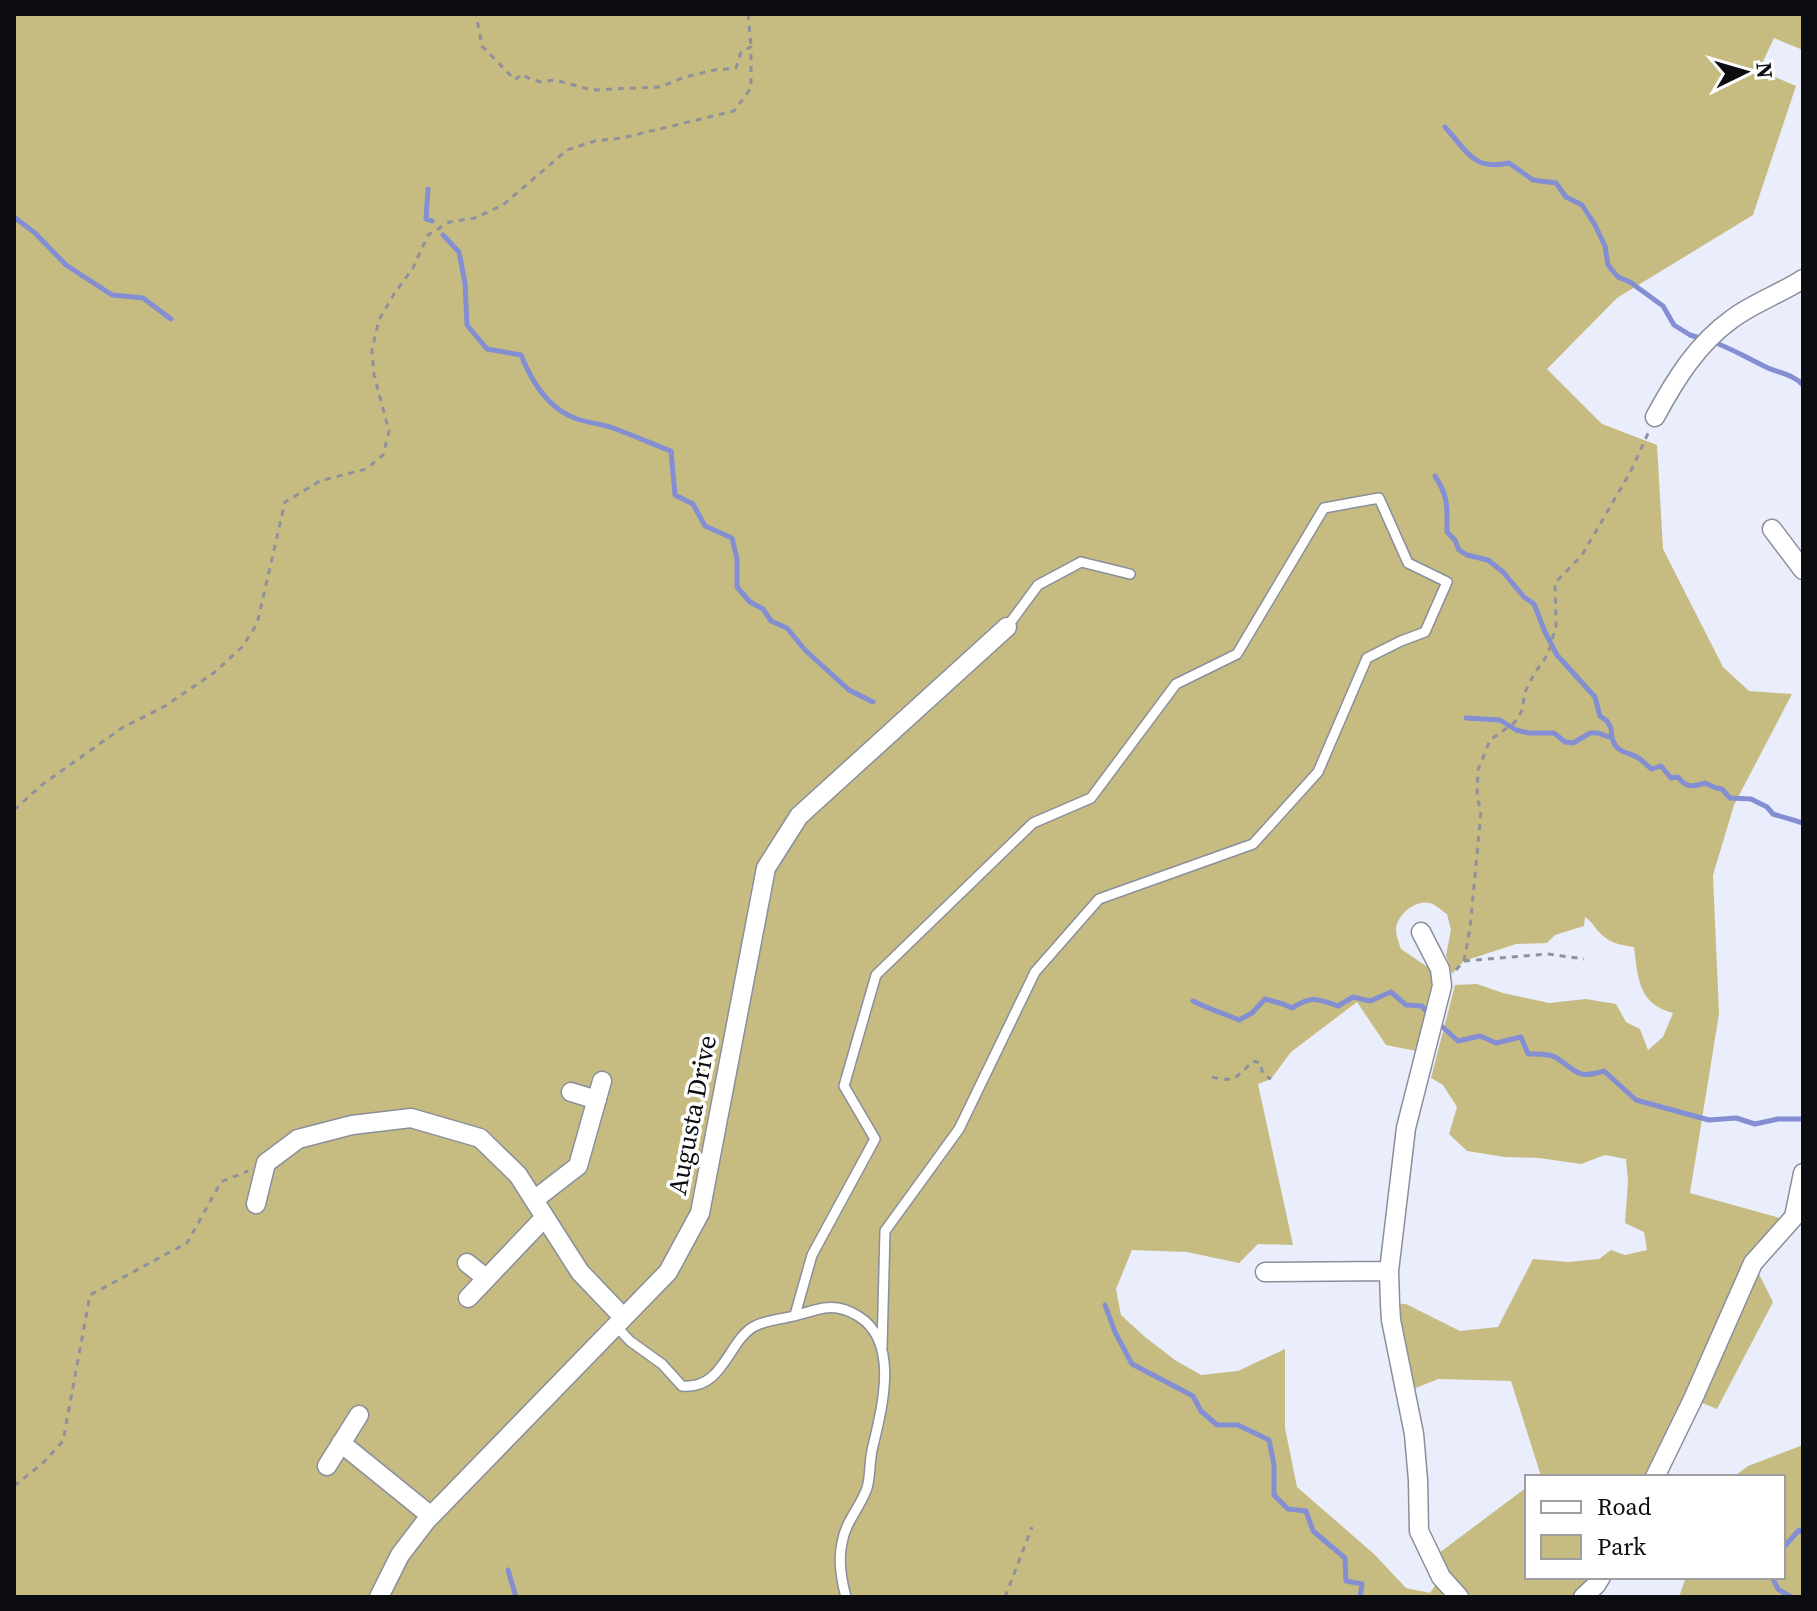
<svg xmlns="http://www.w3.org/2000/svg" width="1817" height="1611" viewBox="0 0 1817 1611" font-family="'Source Serif 4',serif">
  <rect width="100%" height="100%" fill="#eaedfc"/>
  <path fill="#c6bc81" d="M14,14H1803V50L1774,38L1759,70L1796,86L1753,215L1617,298L1547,369L1602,424L1657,445L1663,549L1723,667L1749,691L1792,694L1734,805L1713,875L1719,1014L1690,1193L1791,1221L1753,1262L1773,1302L1717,1409L1693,1399L1654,1477H1540L1541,1476L1511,1381L1438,1379L1406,1392L1390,1304H1406L1460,1331L1498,1327L1533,1259L1568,1262L1599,1259L1611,1250L1625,1255L1647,1250L1644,1232L1625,1223L1628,1181L1626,1159L1605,1155L1581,1164L1539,1158L1505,1157L1467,1151L1449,1134L1457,1107L1443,1085L1431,1078L1455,985L1477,984L1503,993L1549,1003L1586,999L1616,1004L1626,1022L1640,1029L1648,1050L1663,1037L1673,1013C1638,1004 1638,978 1634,947C1620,945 1608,943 1598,931C1594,926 1591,921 1585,917L1584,926L1555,935L1547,943L1516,944L1464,961L1452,974L1446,955L1451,930L1447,914C1442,911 1435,904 1430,903C1415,899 1397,915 1396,929C1396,936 1399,943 1401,949L1432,970L1434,992L1416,1051L1386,1045L1357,1002L1291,1052L1271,1079L1258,1084L1293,1245L1258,1244L1239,1263L1187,1252L1132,1250L1116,1289L1121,1315L1145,1337L1175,1360L1201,1375L1238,1371L1285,1349V1428L1297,1487L1374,1554L1406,1588L1430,1593L1441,1577L1439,1553L1527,1487V1577H1601L1583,1597H14Z
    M1803,1445V1597H1679L1686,1577H1783V1477H1733L1748,1466Z"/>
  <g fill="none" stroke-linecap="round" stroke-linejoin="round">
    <path stroke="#848ed3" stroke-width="5" d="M1445,127C1467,151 1473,171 1509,163L1533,180L1556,183L1566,197L1582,205L1595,225L1605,246L1608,265L1618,277L1630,282L1663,306L1674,325L1690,335L1703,339
      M428,189L426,219L432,221
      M14,217L35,233L66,265L112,295L143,298L171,319
      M443,235L459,252L465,283L467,325L487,349L521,355C532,382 548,409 577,419C589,423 602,424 613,428C633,435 652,444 671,451L675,495L693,504L705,526L732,538L737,559V587L750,602L763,609L771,621L787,628L805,650L849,690L873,702
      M1713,342C1733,349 1749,359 1768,368C1780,373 1794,375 1803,385
      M1435,476C1449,497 1447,508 1447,532L1455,540L1459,550L1467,555L1488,560L1503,572L1524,597L1534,604L1545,632L1557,655L1595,697L1600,716L1607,721L1611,728L1612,738
      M1466,718L1500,720L1516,730L1529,733H1554L1565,742L1573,743L1590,733H1598L1612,738C1617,755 1629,751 1640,759C1644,762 1647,766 1652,769L1661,766L1671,778L1678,777C1686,788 1692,787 1705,783L1716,788L1722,789L1730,798L1751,799L1767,807L1773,814L1803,823
      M1193,1001C1208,1009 1223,1013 1239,1020L1252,1013L1265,999L1283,1004L1292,1008C1312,995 1317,999 1338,1006L1353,997L1370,1001L1391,992L1406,1005L1422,1006L1429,1015
      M1436,1021L1458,1041L1480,1036L1496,1043L1521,1037L1528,1054C1536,1054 1547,1053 1555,1057C1577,1070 1575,1080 1604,1071L1636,1100L1709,1120L1736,1118L1755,1124L1778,1119H1802
      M1105,1305L1115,1332L1132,1364L1193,1396L1201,1411L1217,1425H1238L1269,1440L1274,1465V1495L1288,1509L1306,1511L1313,1531L1345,1558L1346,1581L1362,1584L1360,1597
      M1783,1548L1799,1530L1803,1533
      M508,1570L516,1597
      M1772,1577L1778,1589L1791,1597"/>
    <g stroke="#8b8e9b" stroke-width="12">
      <path id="service" d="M1007,627L1038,585L1081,562L1130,574
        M795,1315L812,1255L875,1139L844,1086L876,975L1033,823L1091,798L1176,684L1237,654L1324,508L1379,498L1408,563L1447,582L1425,632L1401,641L1367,658L1318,772L1253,844L1099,899L1035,972L959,1129L885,1231L882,1348
        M615,1325L630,1341L662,1364L682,1386C723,1390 728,1342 753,1327C765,1320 782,1319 794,1316C804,1313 814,1310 824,1308C837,1306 847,1309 858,1316C900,1341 882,1408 873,1446C869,1460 871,1474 867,1488C860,1508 845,1522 842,1543C838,1561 841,1579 846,1597"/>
    </g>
    <g stroke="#8b8e9b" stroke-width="21">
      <path id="minor" d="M1655,417C1675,380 1697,344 1732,319C1753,303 1780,294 1803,279
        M1772,529L1803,570
        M1421,932L1440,969L1442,986L1406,1128L1389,1271L1390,1304L1391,1320L1414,1434L1418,1480L1419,1531L1441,1577L1459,1597
        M571,1092L597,1100
        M534,1200L578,1166L602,1081
        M256,1204L266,1163L298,1139L352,1125L411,1118L480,1138L518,1175L580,1272L623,1317
        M467,1263L486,1278
        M1265,1272L1389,1271
        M468,1298L545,1217
        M341,1443L431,1516
        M327,1466L359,1415
        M1655,1477L1693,1399L1753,1263L1794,1217L1803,1173
        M379,1597L400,1555L426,1521L668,1272L700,1213L766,868L799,816L1007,627
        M1583,1597L1596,1585L1601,1577"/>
    </g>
    <path stroke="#8f919c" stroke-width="3" stroke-dasharray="6 6" stroke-linecap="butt" d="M748,14L751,47
      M14,810L43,784L122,728L165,706L215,672L242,647L257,624L285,502L320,481L366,469L383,455L389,431L374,375L372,350L379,320L394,294L413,268L428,235L449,222L475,218L503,205L567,150L595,141L622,138L734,111L751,88V47L741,52L736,68L714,70L682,78L660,87L592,90L555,80L541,82L528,78L522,74L515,80L482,46L476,14
      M1464,961L1548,954L1584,959
      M1456,970L1464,961L1470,928L1481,812L1477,797L1478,770L1490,740L1515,722L1522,710L1525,692L1534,674L1548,654L1556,626L1555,583L1582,555L1631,471L1649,431
      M1212,1077C1235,1083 1237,1077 1253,1061L1261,1063C1261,1072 1263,1075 1271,1079
      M14,1486L43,1463L63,1441L90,1295L187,1243L221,1182L248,1171
      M1005,1597L1032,1527"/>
    <use href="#service" stroke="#fff" stroke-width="9"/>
    <use href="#minor" stroke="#fff" stroke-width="18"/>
  </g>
  <g text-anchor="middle" stroke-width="7" stroke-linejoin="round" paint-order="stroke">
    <g font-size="26" fill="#0c0d11" stroke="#fff">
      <text transform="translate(692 1115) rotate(-79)" y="9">Augusta Drive</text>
    </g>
  </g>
  <rect width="1817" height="1611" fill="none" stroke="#0c0d11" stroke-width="32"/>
  <rect x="1525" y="1475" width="260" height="104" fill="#ffffff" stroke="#9e9ea0" stroke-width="2"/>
  <rect x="1541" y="1501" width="40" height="12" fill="#ffffff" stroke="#9e9ea0" stroke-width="2"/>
  <text x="1597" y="1515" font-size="24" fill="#0c0d11">Road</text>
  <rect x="1541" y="1535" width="40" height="24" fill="#c6bc81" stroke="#9e9ea0" stroke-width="2"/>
  <text x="1597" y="1555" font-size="24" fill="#0c0d11">Park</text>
  <g transform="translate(1745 72) rotate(85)" stroke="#ffffff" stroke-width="6" paint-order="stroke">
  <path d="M0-6L14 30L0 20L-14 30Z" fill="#0c0d11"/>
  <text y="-12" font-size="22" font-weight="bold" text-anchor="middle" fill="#0c0d11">N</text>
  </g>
</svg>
